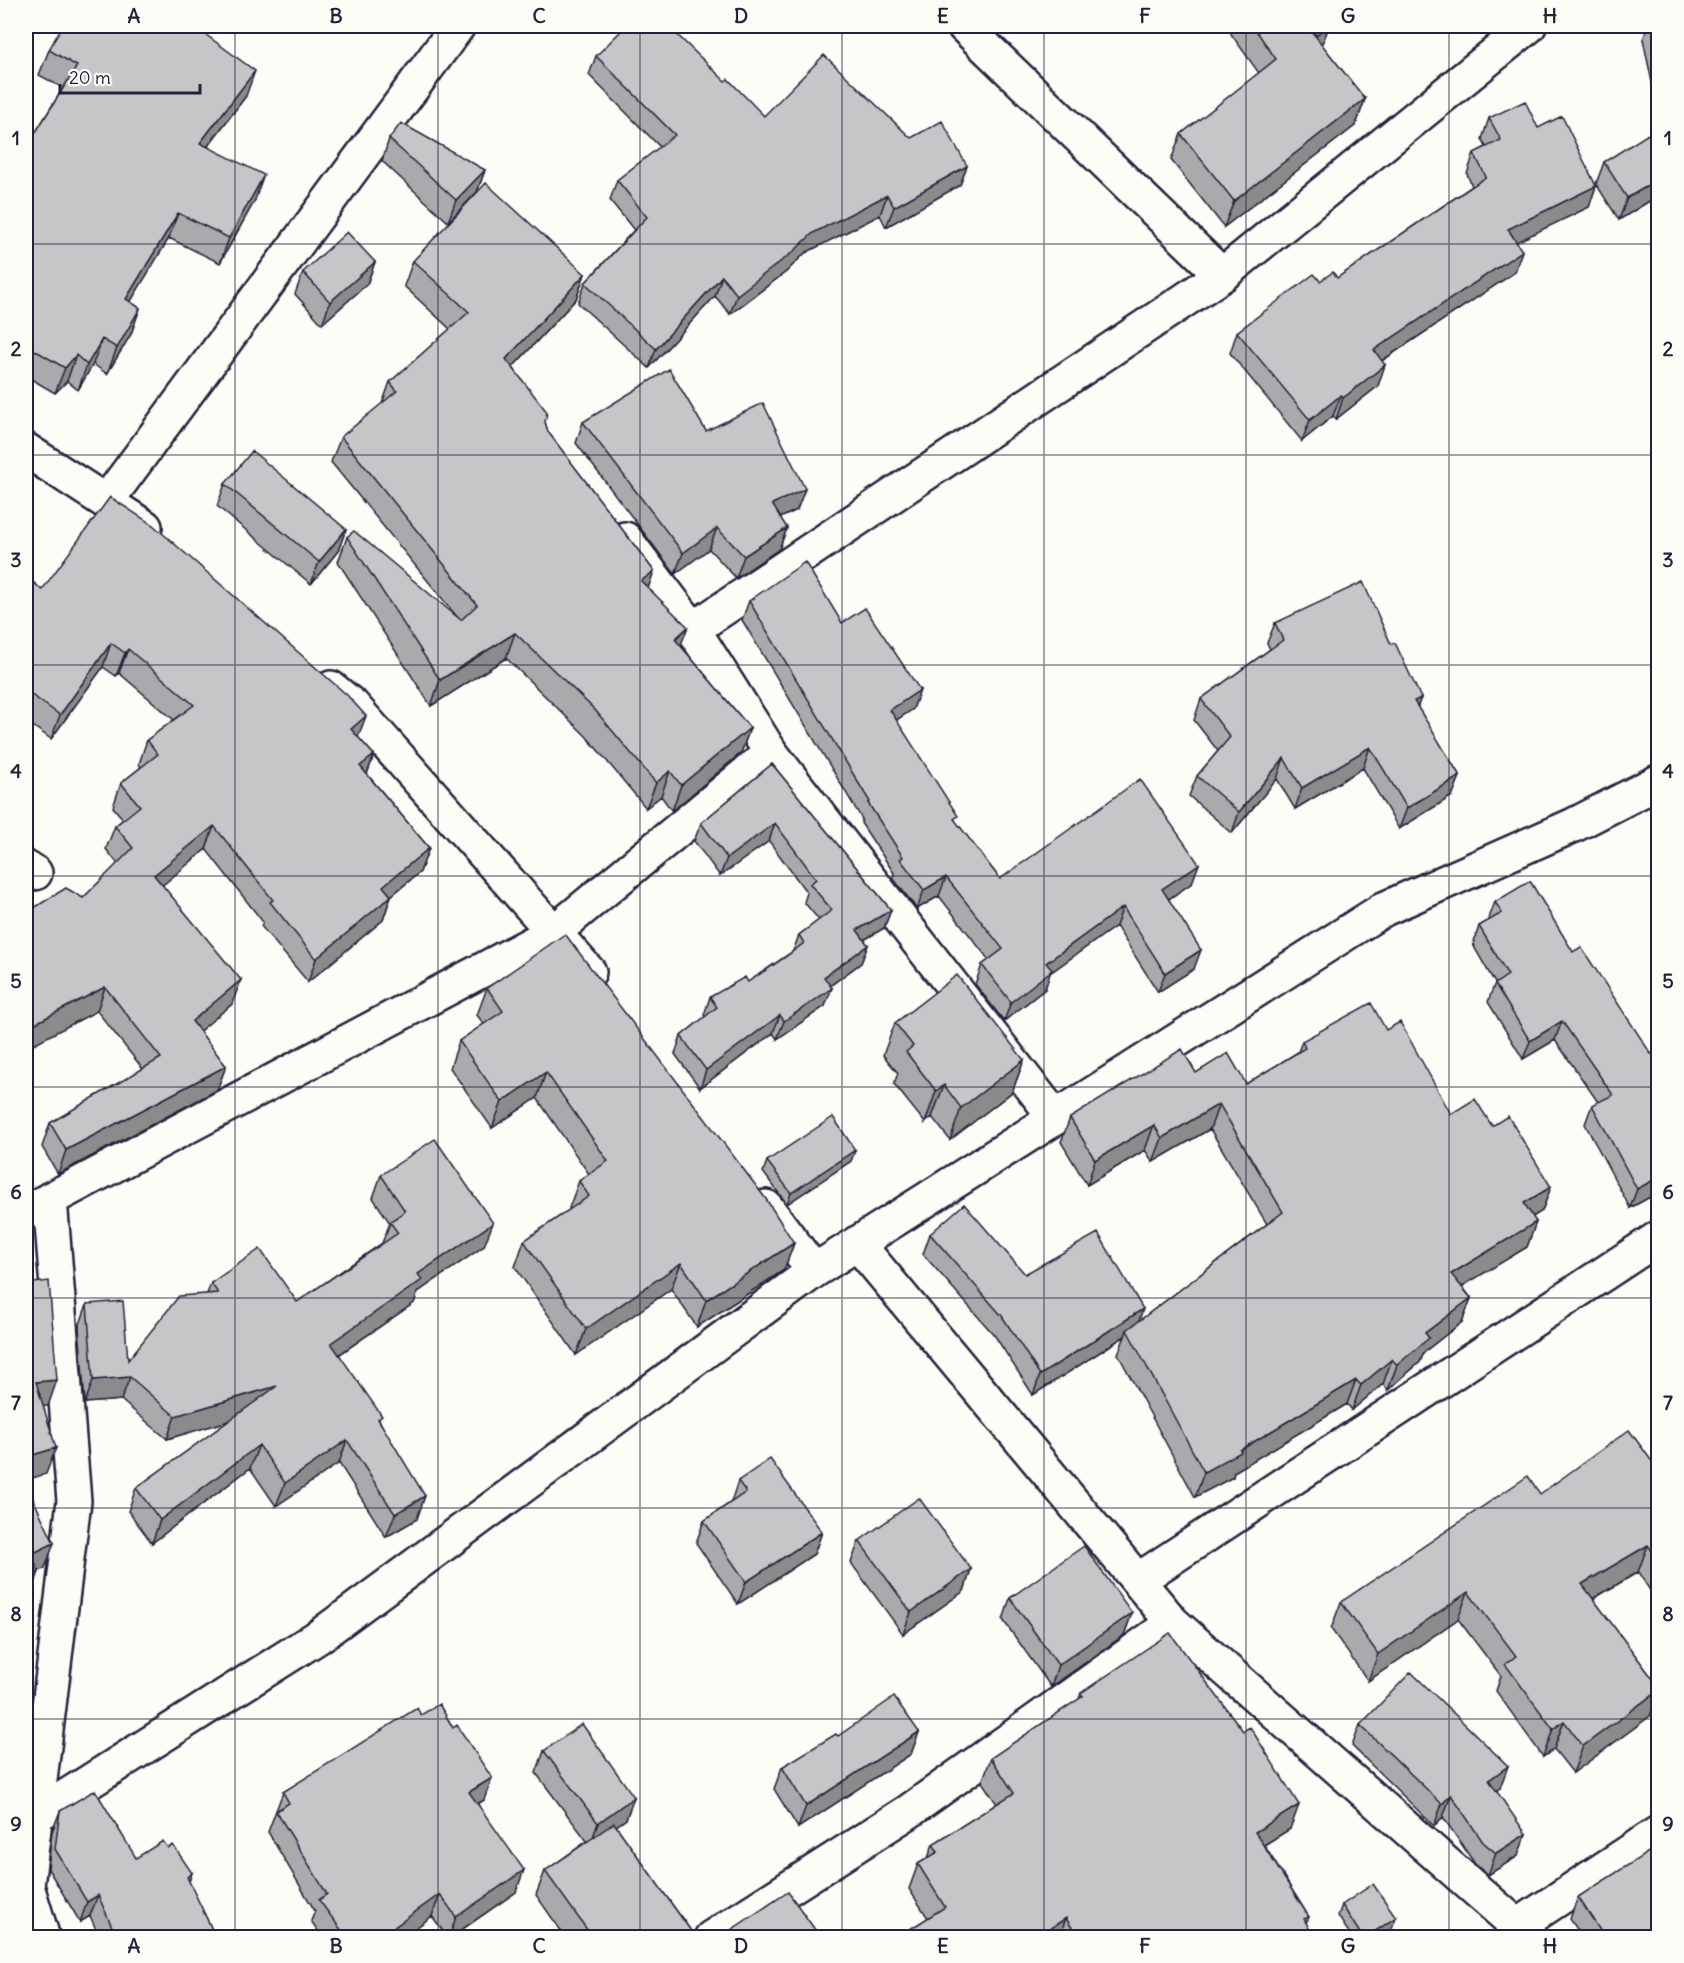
<svg xmlns="http://www.w3.org/2000/svg" width="1684" height="1963" viewBox="0 0 1684 1963" font-family="Delius,sans-serif">
  <rect width="100%" height="100%" fill="#fdfcf7"/>
  <filter id="ink" filterUnits="userSpaceOnUse"><feTurbulence type="fractalNoise" baseFrequency=".0167" numOctaves="2"/><feDisplacementMap in="SourceGraphic" scale="12" xChannelSelector="R" yChannelSelector="G"/><feConvolveMatrix kernelMatrix="1 2 1 2 8 2 1 2 1" color-interpolation-filters="sRGB"/></filter>
  <g filter="url(#ink)">
    <g fill="none" stroke-linecap="round" stroke-linejoin="round">
      <g stroke="#22223b" stroke-width="38">
        <path id="minor" d="M964,26L1222,275
          M26,450L145,527
          M106,502L458,26
          M625,539L693,629L771,753L1055,1117
          M693,629L1222,275L1529,26
          M331,688L353,706L589,972
          M26,868L35,873
          M766,1207L814,1271
          M26,1212L554,932L771,753
          M857,1243L1173,1623L1531,1938
          M1138,1580L1658,1238
          M37,1815L318,1637L814,1271L1384,909L1574,825L1658,782
          M43,1938L27,1886L74,1501L50,1199
          M711,1938L908,1812L1173,1623
          M1510,1938L1519,1925L1658,1833"/>
      </g>
      <use href="#minor" stroke="#fdfcf7" stroke-width="33"/>
    </g>
    <path fill="#aaaaac" stroke="#22223b" stroke-width="1.5" d="M1234,26H1329L1322,45L1365,99L1356,125L1224,227L1171,160L1181,134L1259,73L1231,34Z
      M1648,26H1659V116L1643,39Z
      M49,50L246,96L208,146L255,200L220,263L169,238L130,302L140,308L131,334L107,374L93,364L78,390L67,381L55,393L26,376V135L31,140L63,88L39,75Z
      M596,56L725,81L764,116L911,138L967,166L960,185L886,227L880,215L805,253L786,272L730,314L715,296L649,368L578,303L585,283L634,230L610,200L617,180L660,147L589,75Z
      M1489,118L1538,128L1596,186L1589,207L1516,242L1515,272L1382,361L1378,386L1336,419L1333,416L1302,441L1230,353L1237,332L1320,281L1337,278L1472,186L1467,174L1474,153L1486,147L1482,139Z
      M389,139L485,170L477,192L448,222L382,161Z
      M1659,139V195L1619,220L1596,184L1604,162Z
      M413,261L585,274L576,299L513,367L545,422L548,432L654,571L648,588L681,646L750,728L741,753L672,811L661,796L646,808L586,736L506,658L431,706L338,562L347,537L458,618L331,462L341,437L382,404L390,382L450,329L404,286Z
      M375,262L367,284L322,324L295,294L303,272Z
      M583,422L706,431L797,510L780,518L787,528L779,549L736,578L709,549L675,574L576,443Z
      M225,484L346,529L338,551L311,584L217,506Z
      M26,576L42,590L358,737L374,755L367,774L429,848L420,872L391,896L383,920L308,982L261,926L263,922L206,849L162,885L232,1004L199,1031L226,1066L217,1090L58,1174L42,1147L50,1123L143,1069L97,1011L83,898L118,864L106,849L115,826L123,819L113,807L121,783L141,767L139,764L147,740L174,720L119,673L116,676L103,667L51,739L26,721Z
      M749,601L842,623L920,690L913,709L896,720L956,822L1000,879L1192,883L1169,899L1194,969L1158,992L1116,926L1050,973L1045,989L1004,1021L975,984L982,965L989,960L939,896L917,909L893,878L894,873L861,823L862,819L742,620Z
      M1275,623L1417,707L1460,776L1452,796L1399,829L1363,768L1295,809L1277,779L1232,833L1189,796L1197,776L1218,751L1194,720L1201,699L1270,649L1267,643Z
      M772,764L891,910L884,928L864,940L868,945L861,963L830,986L825,1006L777,1039L773,1033L700,1088L675,1054L681,1036L705,1017L704,1015L710,997L748,982L793,951L799,935L819,920L804,902L807,893L769,841L720,876L694,841L701,823Z
      M1495,902L1573,952L1651,1054L1659,1050V1192L1630,1208L1585,1124L1592,1105L1598,1102L1555,1040L1523,1059L1488,1002L1495,983L1473,945L1479,926L1488,921Z
      M487,988L794,1243L784,1270L697,1327L671,1289L576,1355L515,1267L524,1241L570,1209L569,1208L579,1181L589,1174L537,1098L492,1128L450,1068L459,1041L484,1024L477,1015Z
      M895,1023L1024,1060L1012,1092L950,1140L932,1117L925,1123L894,1084L898,1073L883,1055Z
      M1386,1030L1451,1114L1492,1126L1551,1187L1542,1211L1532,1217L1536,1222L1527,1247L1462,1286L1471,1298L1462,1322L1424,1352L1420,1362L1388,1390L1383,1384L1352,1410L1347,1404L1234,1472L1233,1477L1195,1497L1118,1354L1125,1336L1033,1395L995,1336L923,1254L930,1234L1025,1274L1139,1321L1267,1224L1210,1129L1153,1162L1145,1150L1087,1185L1061,1142L1070,1118L1196,1073L1246,1084L1298,1052L1302,1041Z
      M855,1150L851,1161L787,1204L763,1172L767,1161Z
      M381,1175L484,1246L418,1292L414,1303L339,1355L380,1421L417,1519L386,1537L339,1463L276,1506L250,1468L152,1543L128,1511L136,1488L230,1420L167,1439L121,1400L85,1403L79,1327L87,1304L128,1360L207,1294L211,1283L297,1302L382,1243L390,1223L373,1198Z
      M1659,1471V1604L1638,1572L1593,1599L1659,1687V1693L1650,1716L1573,1773L1554,1749L1543,1757L1496,1691L1501,1676L1458,1619L1368,1681L1331,1629L1341,1602L1540,1494Z
      M738,1481L822,1532L814,1554L738,1604L696,1543L704,1521L731,1502Z
      M859,1541L971,1569L964,1591L903,1634L851,1563Z
      M1010,1598L1132,1613L1124,1635L1051,1687L1003,1620Z
      M1081,1693L1290,1829L1264,1845L1309,1917L1306,1923L1314,1938H896L928,1918L909,1889L918,1864L928,1858L933,1844L997,1804L982,1782L991,1758L1079,1699Z
      M421,1715L484,1800L478,1804L516,1892L450,1938H448L432,1916L402,1938H323L311,1921L315,1911L268,1832L283,1792Z
      M1360,1725L1500,1788L1497,1790L1518,1856L1488,1875L1475,1864L1443,1817L1434,1826L1352,1746Z
      M919,1732L911,1754L798,1828L774,1789L782,1767L838,1736Z
      M544,1751L634,1797L626,1819L616,1826L696,1938H566L536,1895L545,1871L587,1841L536,1773Z
      M60,1811L136,1858L189,1882L216,1938H100L90,1916L80,1922L48,1869L52,1832Z
      M1578,1897L1659,1938H1583L1570,1919Z
      M1342,1905L1392,1928L1377,1938H1352L1338,1916Z"/>
    <path fill="#8b8b8c" stroke="#22223b" stroke-width="1.5" d="M1327,26H1329L1320,49L1307,60L1316,35Z
      M255,71L246,96L191,168L200,143Z
      M1365,99L1356,125L1224,227L1234,201Z
      M967,166L960,185L886,227L894,207Z
      M485,170L477,192L448,222L456,200Z
      M264,175L255,200L220,263L229,238Z
      M1659,179V195L1619,220L1627,198Z
      M1596,186L1589,207L1500,250L1508,229Z
      M887,195L880,215L805,253L786,272L730,314L737,295L813,233Z
      M178,213L169,238L117,324L126,299Z
      M1522,251L1515,272L1366,371L1374,350Z
      M375,262L367,284L322,324L330,302Z
      M585,274L576,299L497,384L506,359Z
      M722,276L715,296L649,368L656,349Z
      M140,308L131,334L107,374L117,348Z
      M102,339L93,364L78,390L87,365Z
      M76,355L67,381L55,393L65,368Z
      M1385,365L1378,386L1336,419L1343,398Z
      M1341,395L1333,416L1302,441L1310,420Z
      M805,489L797,510L765,525L772,504Z
      M717,528L709,549L675,574L683,553Z
      M787,528L779,549L736,578L744,556Z
      M346,529L338,551L311,584L319,562Z
      M654,571L645,597L641,581Z
      M688,627L678,652L675,639Z
      M515,633L506,658L431,706L440,680Z
      M111,643L103,667L51,739L60,715Z
      M128,649L119,673L116,676L125,653Z
      M920,690L913,709L883,729L890,710Z
      M1421,698L1413,719L1414,701Z
      M366,716L357,740L351,729Z
      M750,728L741,753L672,811L681,785Z
      M1370,747L1363,768L1295,809L1302,788Z
      M374,755L365,779L360,766Z
      M1284,758L1277,779L1232,833L1239,812Z
      M670,771L661,796L646,808L656,783Z
      M1460,776L1452,796L1399,829L1407,808Z
      M775,823L769,841L720,876L727,858Z
      M214,826L206,849L146,899L154,875Z
      M429,848L420,872L374,910L383,886Z
      M1199,864L1192,883L1155,908L1162,889Z
      M946,877L939,896L917,909L924,890Z
      M391,896L383,920L308,982L316,959Z
      M1123,907L1116,926L1050,973L1045,989L1004,1021L1011,1002L1046,963Z
      M891,910L884,928L850,948L857,930Z
      M868,945L861,963L817,995L824,977Z
      M1201,950L1194,969L1158,992L1165,973Z
      M241,980L232,1004L183,1045L192,1021Z
      M105,987L97,1011L26,1048V1028Z
      M832,988L825,1006L777,1039L784,1021Z
      M780,1015L773,1033L700,1088L706,1070Z
      M1562,1021L1555,1040L1523,1059L1530,1041Z
      M1024,1060L1012,1092L950,1140L961,1108Z
      M226,1066L217,1090L58,1174L66,1150Z
      M546,1072L537,1098L492,1128L502,1102Z
      M944,1085L932,1117L925,1123L936,1091Z
      M1219,1104L1210,1129L1153,1162L1162,1138Z
      M1154,1125L1145,1150L1087,1185L1095,1160Z
      M855,1150L851,1161L787,1204L791,1193Z
      M1659,1177V1192L1630,1208L1637,1189Z
      M1551,1187L1542,1211L1515,1228L1524,1203Z
      M1536,1222L1527,1247L1443,1298L1451,1274Z
      M493,1223L484,1246L418,1292L414,1303L322,1366L331,1343L418,1274Z
      M794,1243L784,1270L697,1327L706,1300Z
      M681,1263L671,1289L576,1355L586,1329Z
      M1471,1298L1462,1322L1424,1352L1420,1362L1388,1390L1397,1365L1425,1333Z
      M1143,1309L1136,1329L1127,1330L1125,1336L1033,1395L1040,1375Z
      M1392,1359L1383,1384L1352,1410L1361,1385Z
      M130,1377L121,1400L85,1403L93,1380Z
      M57,1380L48,1406L27,1407L36,1382Z
      M1356,1380L1347,1404L1234,1472L1233,1477L1195,1497L1204,1472Z
      M277,1386L269,1409L167,1439L175,1416Z
      M347,1440L339,1463L276,1506L285,1483Z
      M259,1445L250,1468L152,1543L160,1520Z
      M56,1448L46,1474L26,1480V1457Z
      M425,1496L417,1519L386,1537L395,1514Z
      M822,1532L814,1554L738,1604L746,1582Z
      M54,1543L45,1568L26,1578L31,1554Z
      M1648,1545L1638,1572L1572,1611L1582,1584Z
      M971,1569L964,1591L903,1634L911,1612Z
      M39,1572L30,1597L26,1600V1579Z
      M1468,1592L1458,1619L1368,1681L1378,1654Z
      M1132,1613L1124,1635L1051,1687L1058,1665Z
      M1659,1690V1693L1650,1716L1573,1773L1583,1746Z
      M1564,1721L1554,1749L1543,1757L1553,1729Z
      M919,1732L911,1754L798,1828L806,1806Z
      M1508,1766L1500,1788L1481,1801L1489,1780Z
      M492,1778L484,1800L461,1814L469,1792Z
      M1451,1795L1443,1817L1434,1826L1442,1804Z
      M634,1797L626,1819L590,1845L598,1823Z
      M1299,1805L1290,1829L1246,1856L1255,1832Z
      M1526,1834L1518,1856L1488,1875L1496,1853Z
      M524,1870L516,1892L449,1938L456,1917Z
      M192,1873L185,1894L187,1877Z
      M440,1894L432,1916L402,1938H379Z
      M98,1895L90,1916L80,1922L87,1902Z
      M1396,1917L1392,1928L1377,1938H1365Z
      M1066,1918L1059,1938H1035Z"/>
    <path fill="#c6c6c8" stroke="#22223b" stroke-width="1.5" d="M62,26H194L255,71L200,143L264,175L229,238L178,213L126,299L140,308L117,348L102,339L87,365L76,355L65,368L26,345V135L31,140L77,66L49,50Z
      M626,26H668L725,81L728,79L764,116L824,55L911,138L942,121L967,166L894,207L887,195L813,233L793,252L737,295L722,276L656,349L585,283L647,217L617,180L675,135L596,56Z
      M1253,26H1327L1316,35L1309,28L1365,99L1234,201L1181,134L1276,59Z
      M1653,26H1659V54Z
      M1525,101L1538,128L1562,116L1596,186L1508,229L1522,251L1374,350L1385,365L1343,398L1341,395L1310,420L1237,332L1314,274L1320,281L1333,272L1337,278L1486,177L1474,153L1501,140L1489,118Z
      M401,123L485,170L456,200L389,139Z
      M1653,131L1659,139V179L1627,198L1604,162Z
      M486,183L585,274L506,359L547,412L545,422L548,432L654,571L641,581L688,627L675,639L750,728L681,785L670,771L656,783L595,710L515,633L440,680L347,537L354,531L461,620L477,605L341,437L397,391L390,382L469,312L413,261Z
      M347,232L375,262L330,302L303,272Z
      M669,369L706,431L763,403L805,489L772,504L787,528L744,556L717,528L683,553L583,422Z
      M252,451L346,529L319,562L225,484Z
      M110,497L153,525L347,695L366,716L351,729L374,755L360,766L429,848L383,886L391,896L316,959L270,902L273,900L214,826L154,875L241,980L192,1021L226,1066L66,1150L50,1123L161,1058L105,987L26,1028V913L66,888L83,898L133,848L115,826L140,806L121,783L158,754L147,740L194,705L128,649L125,653L111,643L60,715L26,691V576L42,590Z
      M805,562L842,623L865,608L920,690L890,710L958,816L954,819L1000,879L1140,779L1199,864L1162,889L1201,950L1165,973L1123,907L1046,963L1052,970L1011,1002L982,965L1003,949L946,877L924,890L900,859L903,857L868,803L870,802L749,601Z
      M1363,582L1391,644L1395,643L1421,698L1414,701L1460,776L1407,808L1370,747L1302,788L1284,758L1239,812L1197,776L1230,737L1201,699L1283,640L1275,623Z
      M772,764L891,910L857,930L868,945L824,977L832,988L784,1021L780,1015L706,1070L681,1036L717,1007L710,997L745,977L748,982L784,958L804,943L799,935L832,910L810,884L816,879L775,823L727,858L701,823Z
      M1530,881L1573,952L1581,947L1651,1054L1659,1050V1177L1637,1189L1592,1105L1613,1095L1562,1021L1530,1041L1495,984L1508,975L1479,926L1502,913L1495,902Z
      M565,934L766,1199L794,1243L706,1300L681,1263L586,1329L524,1241L589,1196L579,1181L608,1161L546,1072L502,1102L459,1041L503,1011L487,988Z
      M957,975L1024,1060L961,1108L944,1085L936,1091L906,1052L913,1046L895,1023Z
      M1371,1003L1386,1030L1400,1022L1451,1114L1475,1099L1492,1126L1508,1116L1551,1187L1524,1203L1536,1222L1451,1274L1471,1298L1425,1333L1429,1338L1397,1365L1392,1359L1361,1385L1356,1380L1240,1450L1241,1452L1204,1472L1127,1330L1283,1212L1219,1104L1162,1138L1154,1125L1095,1160L1070,1118L1182,1049L1196,1073L1228,1053L1246,1084L1305,1048L1302,1041Z
      M833,1117L855,1150L791,1193L767,1161Z
      M435,1139L493,1223L418,1274L422,1280L331,1343L382,1416L378,1419L425,1496L395,1514L347,1440L285,1483L259,1445L160,1520L136,1488L277,1386L175,1416L130,1377L93,1380L87,1304L123,1301L128,1360L179,1296L218,1293L211,1283L260,1249L297,1302L398,1233L390,1222L405,1211L381,1175Z
      M964,1204L1025,1274L1098,1233L1143,1309L1040,1375L1002,1316L930,1234Z
      M49,1281L57,1380L36,1382L56,1448L26,1457V1284Z
      M1629,1430L1659,1471V1561L1648,1545L1582,1584L1659,1687V1690L1583,1746L1564,1721L1553,1729L1505,1664L1516,1656L1468,1592L1378,1654L1341,1602L1528,1476L1540,1494Z
      M770,1459L822,1532L746,1582L704,1521L746,1492L738,1481Z
      M26,1484L54,1543L31,1554L39,1572L26,1579Z
      M919,1498L971,1569L911,1612L859,1541Z
      M1084,1546L1132,1613L1058,1665L1010,1598Z
      M1170,1633L1243,1731L1250,1727L1299,1805L1255,1832L1309,1917L1304,1919L1314,1938H1078L1066,1918L1035,1938H896L945,1907L918,1864L938,1852L933,1844L1014,1793L991,1758L1083,1696L1081,1693Z
      M1411,1672L1508,1766L1489,1780L1526,1834L1496,1853L1483,1842L1451,1795L1442,1804L1360,1725Z
      M894,1697L919,1732L806,1806L782,1767L836,1734L838,1736Z
      M439,1704L453,1728L457,1725L492,1778L469,1792L524,1870L456,1917L440,1894L379,1938H347L319,1900L327,1894L276,1811L289,1803L283,1792L417,1708L421,1715Z
      M582,1724L634,1797L598,1823L544,1751Z
      M95,1790L136,1858L163,1841L168,1848L173,1845L192,1873L187,1877L216,1938H117L98,1895L87,1902L55,1849L60,1811Z
      M614,1823L696,1938H609L607,1935L604,1938H593L545,1871Z
      M1650,1851L1659,1863V1938H1605L1578,1897Z
      M1373,1884L1396,1917L1365,1938H1363L1342,1905Z
      M788,1892L821,1938H719Z"/>
  </g>
  <path fill="none" stroke="#22223b" stroke-width="1.5" stroke-opacity="0.55" d="M235,26V1938M438,26V1938M640,26V1938M842,26V1938M1044,26V1938M1246,26V1938M1449,26V1938M26,244H1658M26,455H1658M26,665H1658M26,876H1658M26,1087H1658M26,1298H1658M26,1508H1658M26,1719H1658"/>
  <rect width="1684" height="1963" fill="none" stroke="#fdfcf7" stroke-width="66"/>
  <path d="M60 84v9h140v-9" fill="none" stroke="#22223b" stroke-width="3"/>
  <text x="69" y="84" font-size="18" fill="#22223b" stroke="#fdfcf7" stroke-width="4.5" paint-order="stroke">20 m</text>
  <rect x="33" y="33" width="1618" height="1897" fill="none" stroke="#22223b" stroke-width="2"/>
  <g font-size="20" text-anchor="middle" font-weight="bold" fill="#22223b">
    <text x="134" y="23">A</text>
    <text x="336" y="23">B</text>
    <text x="539" y="23">C</text>
    <text x="741" y="23">D</text>
    <text x="943" y="23">E</text>
    <text x="1145" y="23">F</text>
    <text x="1348" y="23">G</text>
    <text x="1550" y="23">H</text>
    <text x="16" y="145">1</text>
    <text x="1668" y="145">1</text>
    <text x="16" y="356">2</text>
    <text x="1668" y="356">2</text>
    <text x="16" y="567">3</text>
    <text x="1668" y="567">3</text>
    <text x="16" y="778">4</text>
    <text x="1668" y="778">4</text>
    <text x="16" y="988">5</text>
    <text x="1668" y="988">5</text>
    <text x="16" y="1199">6</text>
    <text x="1668" y="1199">6</text>
    <text x="16" y="1410">7</text>
    <text x="1668" y="1410">7</text>
    <text x="16" y="1621">8</text>
    <text x="1668" y="1621">8</text>
    <text x="16" y="1831">9</text>
    <text x="1668" y="1831">9</text>
    <text x="134" y="1953">A</text>
    <text x="336" y="1953">B</text>
    <text x="539" y="1953">C</text>
    <text x="741" y="1953">D</text>
    <text x="943" y="1953">E</text>
    <text x="1145" y="1953">F</text>
    <text x="1348" y="1953">G</text>
    <text x="1550" y="1953">H</text>
  </g>
</svg>
